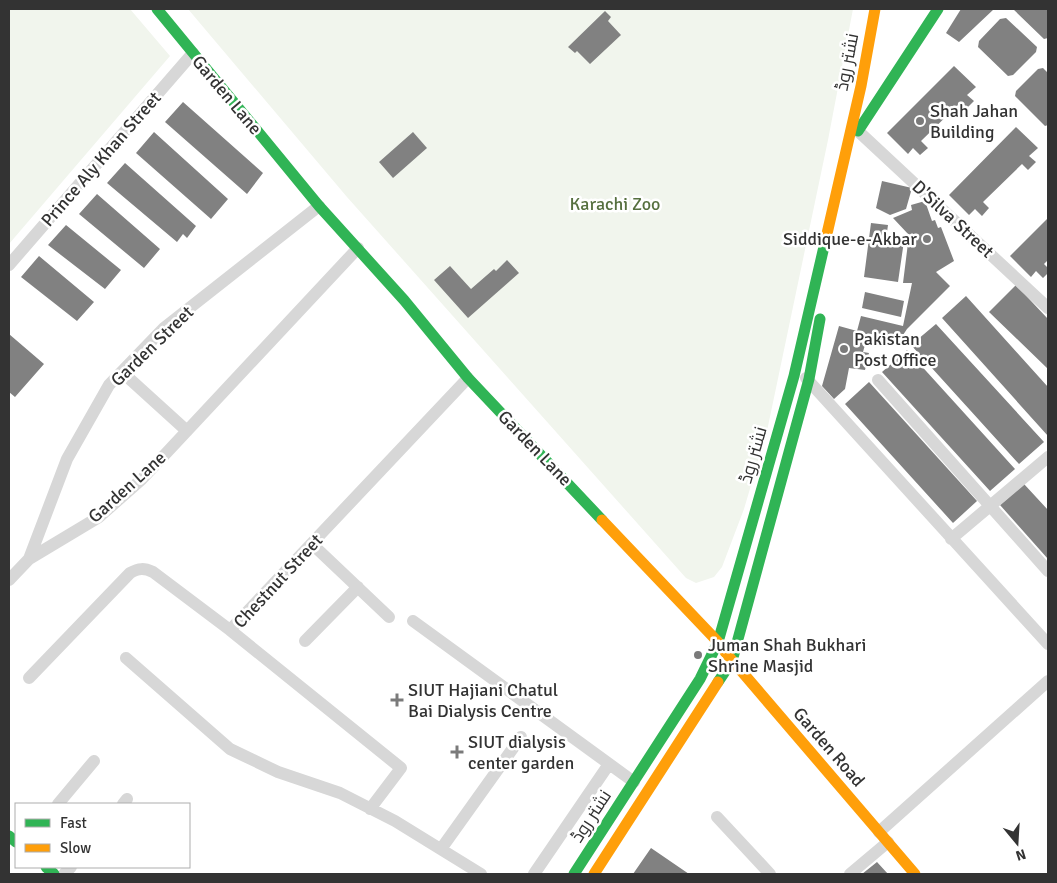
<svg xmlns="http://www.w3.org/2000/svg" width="1057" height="883" viewBox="0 0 1057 883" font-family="Signika,Cairo,sans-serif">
  <rect width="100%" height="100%" fill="#fff"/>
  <path fill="#f1f5ed" d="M9,9H130L170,56L9,244Z
    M188,9H853L828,140L767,431L744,509L722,567L714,577L696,583L686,578L347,197Z"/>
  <path fill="#818181" d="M961,9H994L959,42L946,33Z
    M1013,9H1048V38L1044,39Z
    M605,11L611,17L608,21L621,35L590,64L577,51L575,53L568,47Z
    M1006,18L1037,47L1036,52L1013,75L1008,76L978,47L979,41L1000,19Z
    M954,66L976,87L967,95L974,101L966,109L960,103L921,141L928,148L920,155L913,148L908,154L887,133Z
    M1043,68L1048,73V125L1045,126L1015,96L1016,91L1038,69Z
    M183,102L263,173L247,194L165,122Z
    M1016,127L1038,148L1029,156L1036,162L1028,170L1022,164L983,202L989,208L982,216L975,209L969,215L949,195Z
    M154,132L228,199L211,219L136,153Z
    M413,132L427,148L393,178L379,162Z
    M125,163L196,226L187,238L183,234L177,242L107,183Z
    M882,181L912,188L906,209L890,215L876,208Z
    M97,194L160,249L144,268L79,214Z
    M925,201L932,221L935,220L938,228L941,227L954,261L936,272L950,286L907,329L901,338L868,334L863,352L869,353L865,370L849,368L845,389L834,399L822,386L839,326L857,331L861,316L903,326L912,283H903L909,235L893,218L912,210L911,205Z
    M1048,218V260L1044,264L1048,268V273L1043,278L1036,271L1031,277L1010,256Z
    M871,223L888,225L886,239L904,241L898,282L864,277Z
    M66,225L121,270L105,289L48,245Z
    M39,256L94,302L77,321L21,277Z
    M507,260L519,273L468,318L434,280L450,266L471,289L494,269L496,271Z
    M1016,285L1048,319V369L989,312Z
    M865,292L904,301L901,317L862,308Z
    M966,296L1048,387V436L942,318Z
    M936,324L1044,442L1019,464L911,345Z
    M9,334L44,364L15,397L9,392Z
    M907,350L1015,469L990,491L882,372Z
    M869,382L977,501L953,523L845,404Z
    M1024,484L1048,510V559L1000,505Z
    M651,848L689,874H633Z
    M877,862L888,874H862Z"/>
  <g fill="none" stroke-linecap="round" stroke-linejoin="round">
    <path stroke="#d7d7d7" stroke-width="12" d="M858,131L1048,308
      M9,265L193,53
      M122,372L187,431
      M806,378L1048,644
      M878,380L1048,571
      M951,539L1048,457
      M312,544L389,617
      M29,559L99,517L142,479L358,248
      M9,580L29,559L67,459L109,385L164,328L319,206
      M413,621L634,782
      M305,641L358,587
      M126,658L230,749L278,772L340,793L395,821L481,874
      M29,678L130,573C139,568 144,568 153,572L230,630
      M58,804L94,761
      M123,804L127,799
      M370,809L401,768L230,630L468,378
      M717,817L770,874
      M879,832L1048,681
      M441,849L521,737
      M64,874L71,867
      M534,874L609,764
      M850,874L888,842"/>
    <path stroke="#30b455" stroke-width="11" d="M157,9L319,206L404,300L468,378L602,520
      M858,131L938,9
      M718,682L732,661L809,379L820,319
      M9,836L16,842
      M46,867L54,874
      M574,874L700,679L718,642L794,376L826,238"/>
    <path stroke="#ff9f0a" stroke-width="11" d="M826,238L861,86L875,9
      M602,520L718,642
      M725,652L915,874
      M594,874L718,682"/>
  </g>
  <g fill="#7a7a7a" stroke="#fff" stroke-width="2">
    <circle cx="920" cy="121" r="5"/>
    <circle cx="927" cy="239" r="5"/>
    <circle cx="844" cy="349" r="5"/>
    <circle cx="698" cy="655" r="5"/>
    <path d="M394.5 692.5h5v5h5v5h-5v5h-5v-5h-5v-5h5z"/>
    <path d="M454.5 744.5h5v5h5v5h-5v5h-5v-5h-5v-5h5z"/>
  </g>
  <g text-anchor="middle" stroke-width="5" stroke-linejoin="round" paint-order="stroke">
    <g font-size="18" fill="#333" stroke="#fff">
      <text transform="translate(847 62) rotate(-79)" y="6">نشتر روڈ</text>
      <text transform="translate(227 95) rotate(50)" y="6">Garden Lane</text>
      <text transform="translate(101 159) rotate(-49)" y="6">Prince Aly Khan Street</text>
      <text transform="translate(953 219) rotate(43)" y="6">D'Silva Street</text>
      <text transform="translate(152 346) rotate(-44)" y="6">Garden Street</text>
      <text transform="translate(535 448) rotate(46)" y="6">Garden Lane</text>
      <text transform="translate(753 455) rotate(-74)" y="6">نشتر روڈ</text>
      <text transform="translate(127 487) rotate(-42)" y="6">Garden Lane</text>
      <text transform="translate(278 581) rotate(-47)" y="6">Chestnut Street</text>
      <text transform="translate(829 747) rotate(49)" y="6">Garden Road</text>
      <text transform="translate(591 816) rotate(-57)" y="6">نشتر روڈ</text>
    </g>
    <g font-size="18" fill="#333" stroke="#fff" text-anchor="start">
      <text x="930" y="117">Shah Jahan<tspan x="930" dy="21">Building</tspan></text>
      <text x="917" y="245" text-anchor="end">Siddique-e-Akbar</text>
      <text x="854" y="345">Pakistan<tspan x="854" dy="21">Post Office</tspan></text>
      <text x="708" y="651">Juman Shah Bukhari<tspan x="708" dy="21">Shrine Masjid</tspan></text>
      <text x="408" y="696">SIUT Hajiani Chatul<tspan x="408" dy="21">Bai Dialysis Centre</tspan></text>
      <text x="468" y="748">SIUT dialysis<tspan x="468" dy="21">center garden</tspan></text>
    </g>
    <g font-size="18" fill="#56703f" stroke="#fff">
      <text x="615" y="210">Karachi Zoo</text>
    </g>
  </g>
  <rect width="1057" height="883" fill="none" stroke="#333333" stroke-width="20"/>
  <rect x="15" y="803" width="175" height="65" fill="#ffffff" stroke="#adadad"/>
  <rect x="25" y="819" width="25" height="8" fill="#30b455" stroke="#adadad"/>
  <text x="60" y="828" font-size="15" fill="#333333">Fast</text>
  <rect x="25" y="844" width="25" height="8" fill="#ff9f0a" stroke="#adadad"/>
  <text x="60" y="853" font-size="15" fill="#333333">Slow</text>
  <g transform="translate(1017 843) rotate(162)" stroke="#ffffff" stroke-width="4" paint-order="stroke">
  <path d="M0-4L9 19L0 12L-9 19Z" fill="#333333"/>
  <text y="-8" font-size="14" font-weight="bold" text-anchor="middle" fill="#333333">N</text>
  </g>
</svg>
